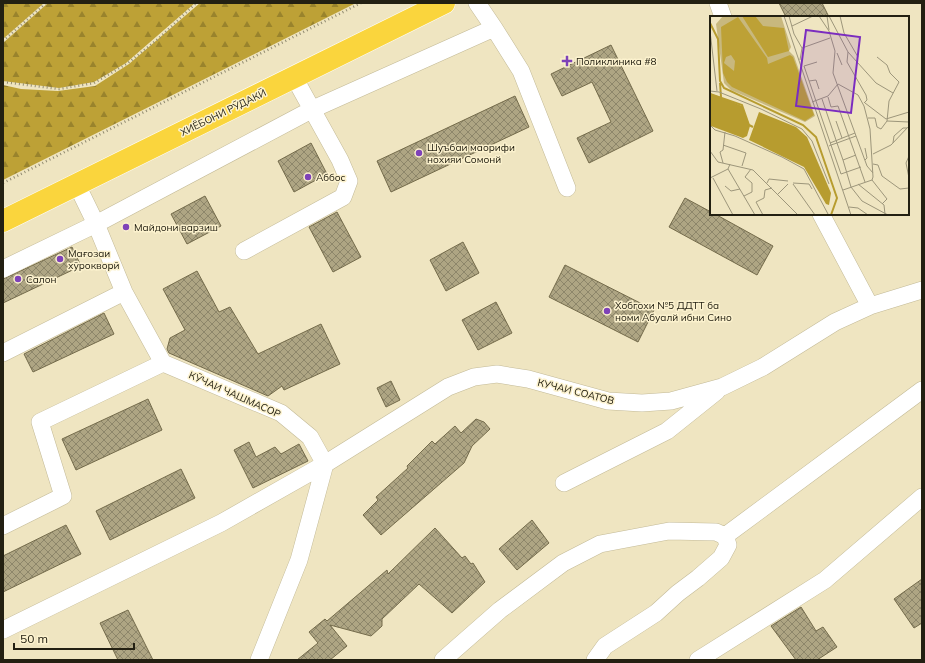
<svg xmlns="http://www.w3.org/2000/svg" width="925" height="663" viewBox="0 0 925 663" font-family="Mulish,sans-serif">
  <defs>
    <pattern id="forest-firs" width="22" height="20" patternUnits="userSpaceOnUse"><rect width="22" height="20" fill="#bda136"/><path d="M5 1l3.5 6h-7zM16 11l3.5 6h-7z" fill="#99832c"/></pattern>
    <pattern id="building-cross-hatch" width="8" height="8" patternUnits="userSpaceOnUse"><rect width="8" height="8" fill="#aea583"/><path d="M0 0l8 8M0 8l8-8" fill="none" stroke="#8d866a"/></pattern>
  </defs>
  <rect width="100%" height="100%" fill="#efe5c1"/>
  <path fill="url(#forest-firs)" d="M3,3H44L3,39Z
    M48,3H195L126,63L94,82L59,88L3,81V43Z
    M200,3H356L3,180V85L21,89L58,91L95,86L129,64Z"/>
  <path fill="url(#building-cross-hatch)" stroke="#746b4b" d="M779,3H822L829,17H786Z
    M611,45L653,131L589,163L577,138L611,122L592,82L562,96L551,74Z
    M515,96L529,127L391,192L377,161Z
    M311,143L327,174L294,192L278,161Z
    M205,196L221,226L187,244L171,214Z
    M685,198L711,212V214H715L773,246L757,275L669,227Z
    M337,212L361,257L333,272L309,227Z
    M463,242L479,273L446,291L430,260Z
    M72,247L81,266L3,303V279Z
    M565,265L654,310L638,342L549,297Z
    M197,271L219,312L230,307L258,354L321,324L340,364L284,390L282,386L268,396L169,353L167,349L170,338L185,330L163,289Z
    M496,302L512,333L478,350L462,320Z
    M104,313L114,334L33,372L24,354Z
    M391,381L400,400L386,407L377,388Z
    M148,399L162,430L76,470L62,439Z
    M476,419L484,422L490,429L472,446L464,463L381,535L363,515L378,500L376,497L408,468L407,466L432,441L435,444L455,426L461,433Z
    M249,442L256,457L275,447L281,454L299,444L308,461L253,488L234,450Z
    M181,469L195,498L110,540L96,511Z
    M532,520L549,543L517,570L499,549Z
    M66,525L81,554L3,592V556Z
    M435,528L462,558L465,556L471,564L473,563L485,582L452,613L419,584L382,619V626L371,636L330,625L347,646L330,660H297L318,643L309,632L325,619L327,621L387,570L388,574Z
    M922,579V623L914,628L894,599Z
    M801,607L816,631L823,627L837,647L817,660H796L771,626Z
    M128,610L153,660H118L100,623Z"/>
  <g fill="none" stroke-linecap="round" stroke-linejoin="round">
    <g stroke="#c3ba97" stroke-width="18">
      <path id="minor" d="M477,3L494,28
        M718,3L723,17
        M77,185L96,224L124,292L163,363L281,413L310,437L325,464L299,560L259,660
        M821,214L870,306
        M244,251L343,197L349,181L340,160L294,77
        M3,269L96,224L313,109L494,28L521,71L567,188
        M3,353L124,292
        M564,483L667,431L717,391
        M3,526L63,496L40,422L163,363
        M725,536L922,390
        M3,630L221,523L325,464L448,387L474,377L497,374L528,379L608,401L642,403L671,401L722,387L763,367L835,322L870,306L922,290
        M443,660L500,610L563,563L600,544L669,531L716,532L725,536L728,545L721,558L698,578L678,593L656,613L605,646L595,660
        M698,660L825,580L922,497"/>
    </g>
    <g stroke="#fff" stroke-width="23">
      <path id="highway" d="M3,221L444,3"/>
    </g>
    <path stroke="#918b71" stroke-width="2.5" stroke-dasharray="1 3" stroke-linecap="butt" d="M3,41L46,3
      M3,82L59,89L94,83L128,63L158,39L196,3
      M3,183L361,3"/>
    <use href="#minor" stroke="#fff" stroke-width="17"/>
    <use href="#highway" stroke="#fad53d" stroke-width="22"/>
  </g>
  <g fill="#7e42b8" stroke="#fcf2ce" stroke-width="1.5">
    <path d="M565 55h4v4h4v4h-4v4h-4v-4h-4v-4h4z"/>
    <circle cx="419" cy="153" r="4"/>
    <circle cx="308" cy="177" r="4"/>
    <circle cx="126" cy="227" r="4"/>
    <circle cx="60" cy="259" r="4"/>
    <circle cx="18" cy="279" r="4"/>
    <circle cx="607" cy="311" r="4"/>
  </g>
  <g text-anchor="middle" stroke-width="3" stroke-linejoin="round" paint-order="stroke">
    <g font-size="10" fill="#232012" stroke="#fcf2ce" text-anchor="start">
      <text x="576" y="65">Поликлиника #8</text>
      <text x="427" y="151">Шуъбаи маорифи<tspan x="427" dy="12">нохияи Сомонй</tspan></text>
      <text x="316" y="181">Аббос</text>
      <text x="134" y="231">Майдони варзиш</text>
      <text x="68" y="257">Мағозаи<tspan x="68" dy="12">хӯрокворӣ</tspan></text>
      <text x="26" y="283">Салон</text>
      <text x="615" y="309">Хобгохи №5 ДДТТ ба<tspan x="615" dy="12">номи Абуалй ибни Сино</tspan></text>
    </g>
    <g font-size="10" fill="#232012" stroke="#fcf2ce">
      <text transform="translate(223 112) rotate(-26)" y="4">ХИЁБОНИ РӮДАКӢ</text>
      <text transform="translate(576 391) rotate(14)" y="4">КУЧАИ СОАТОВ</text>
      <text transform="translate(235 394) rotate(24)" y="4">КӮЧАИ ЧАШМАСОР</text>
    </g>
  </g>
  <g transform="translate(710 16)">
    <rect width="199" height="199" fill="#efe5c1"/>
    <path d="M13,0H71L81,31L79,35L84,40L105,100L95,106L21,74L14,67L6,8Z" fill="#c8b87e"/>
    <path d="M32,0H45L53,10L74,12L79,35L58,41ZM28,1L57,42L58,48L80,39L83,41L104,99L95,105L22,71L17,66L13,57L11,11ZM21,39L25,45L24,55L14,47L16,41Z" fill="#bda136" fill-rule="evenodd"/>
    <path d="M0,77L32,90L40,110L37,120L33,122L1,110ZM49,96L86,111L97,121L121,177L119,189L116,188L94,151L39,124Z" fill="#b79c2f"/>
    <path fill="none" stroke="#b79c2f" stroke-width="2" d="M0,7L8,23L10,65L14,72L93,109L106,121L127,182L121,199M10,67L11,81M0,78L32,89L39,109L43,111"/>
    <path fill="none" stroke="#9d967b" stroke-width="1" d="M74,0L141,199M79,0L84,18L92,32L120,22M109,0L119,15L125,35L123,57L157,150L163,157M117,0L119,14M119,0L138,36M130,0L134,17L148,41M82,10L103,0M0,15L7,75M127,37L132,49M90,44L92,32M107,46L94,50L121,129L119,130M99,65L106,64L109,73M0,75L9,76L51,93L92,113L102,125L119,168M118,81L121,91L128,90L155,166M112,83L127,127L146,120M102,86L118,80L128,68L148,79L154,90L160,113L163,161L162,164L133,174M154,87L157,84L156,79L137,46L138,36L166,67L183,77M155,87L176,103L199,96M158,102H165L167,111L171,113L177,105L179,85L189,66L180,57L177,49L167,41M126,105L132,122M177,105L199,106M0,109L5,114L25,120L72,141L94,153L118,198M120,127L145,117M183,127L184,120L193,112H197M13,129L36,137L32,150M0,135L8,146L43,154L88,199M163,138L181,129L199,110M146,139L133,144L127,127L121,129L131,158L151,151M199,140L196,147L199,162M133,144L141,171L152,185L178,199M155,144L157,142L155,132M13,147L10,136L13,134L15,116M163,148L168,149L172,160L190,173L199,172M18,153L45,199M0,162L18,153L20,148M3,162L23,199M162,164L177,183L172,188M57,167L59,163L78,165M83,167L99,168L102,173M83,168L105,199M148,168L174,189L175,198M15,170L21,175L30,173M68,178L78,168M34,180L42,176V167L35,161L41,153M139,191L148,192L158,199M53,199L46,186L54,182L55,174L62,172"/>
    <path fill="#7b2cbf" fill-opacity="0.15" stroke="#7b2cbf" stroke-width="2" d="M96,14L150,21L141,97L86,90Z"/>
    <rect width="199" height="199" fill="none" stroke="#232012" stroke-width="2"/>
  </g>
  <rect width="925" height="663" fill="none" stroke="#232012" stroke-width="8"/>
  <path d="M14 643v6h120v-6" fill="none" stroke="#232012" stroke-width="2"/>
  <text x="20" y="643" font-size="12" fill="#232012" stroke="#fcf2ce" stroke-width="3" paint-order="stroke">50 m</text>
</svg>
